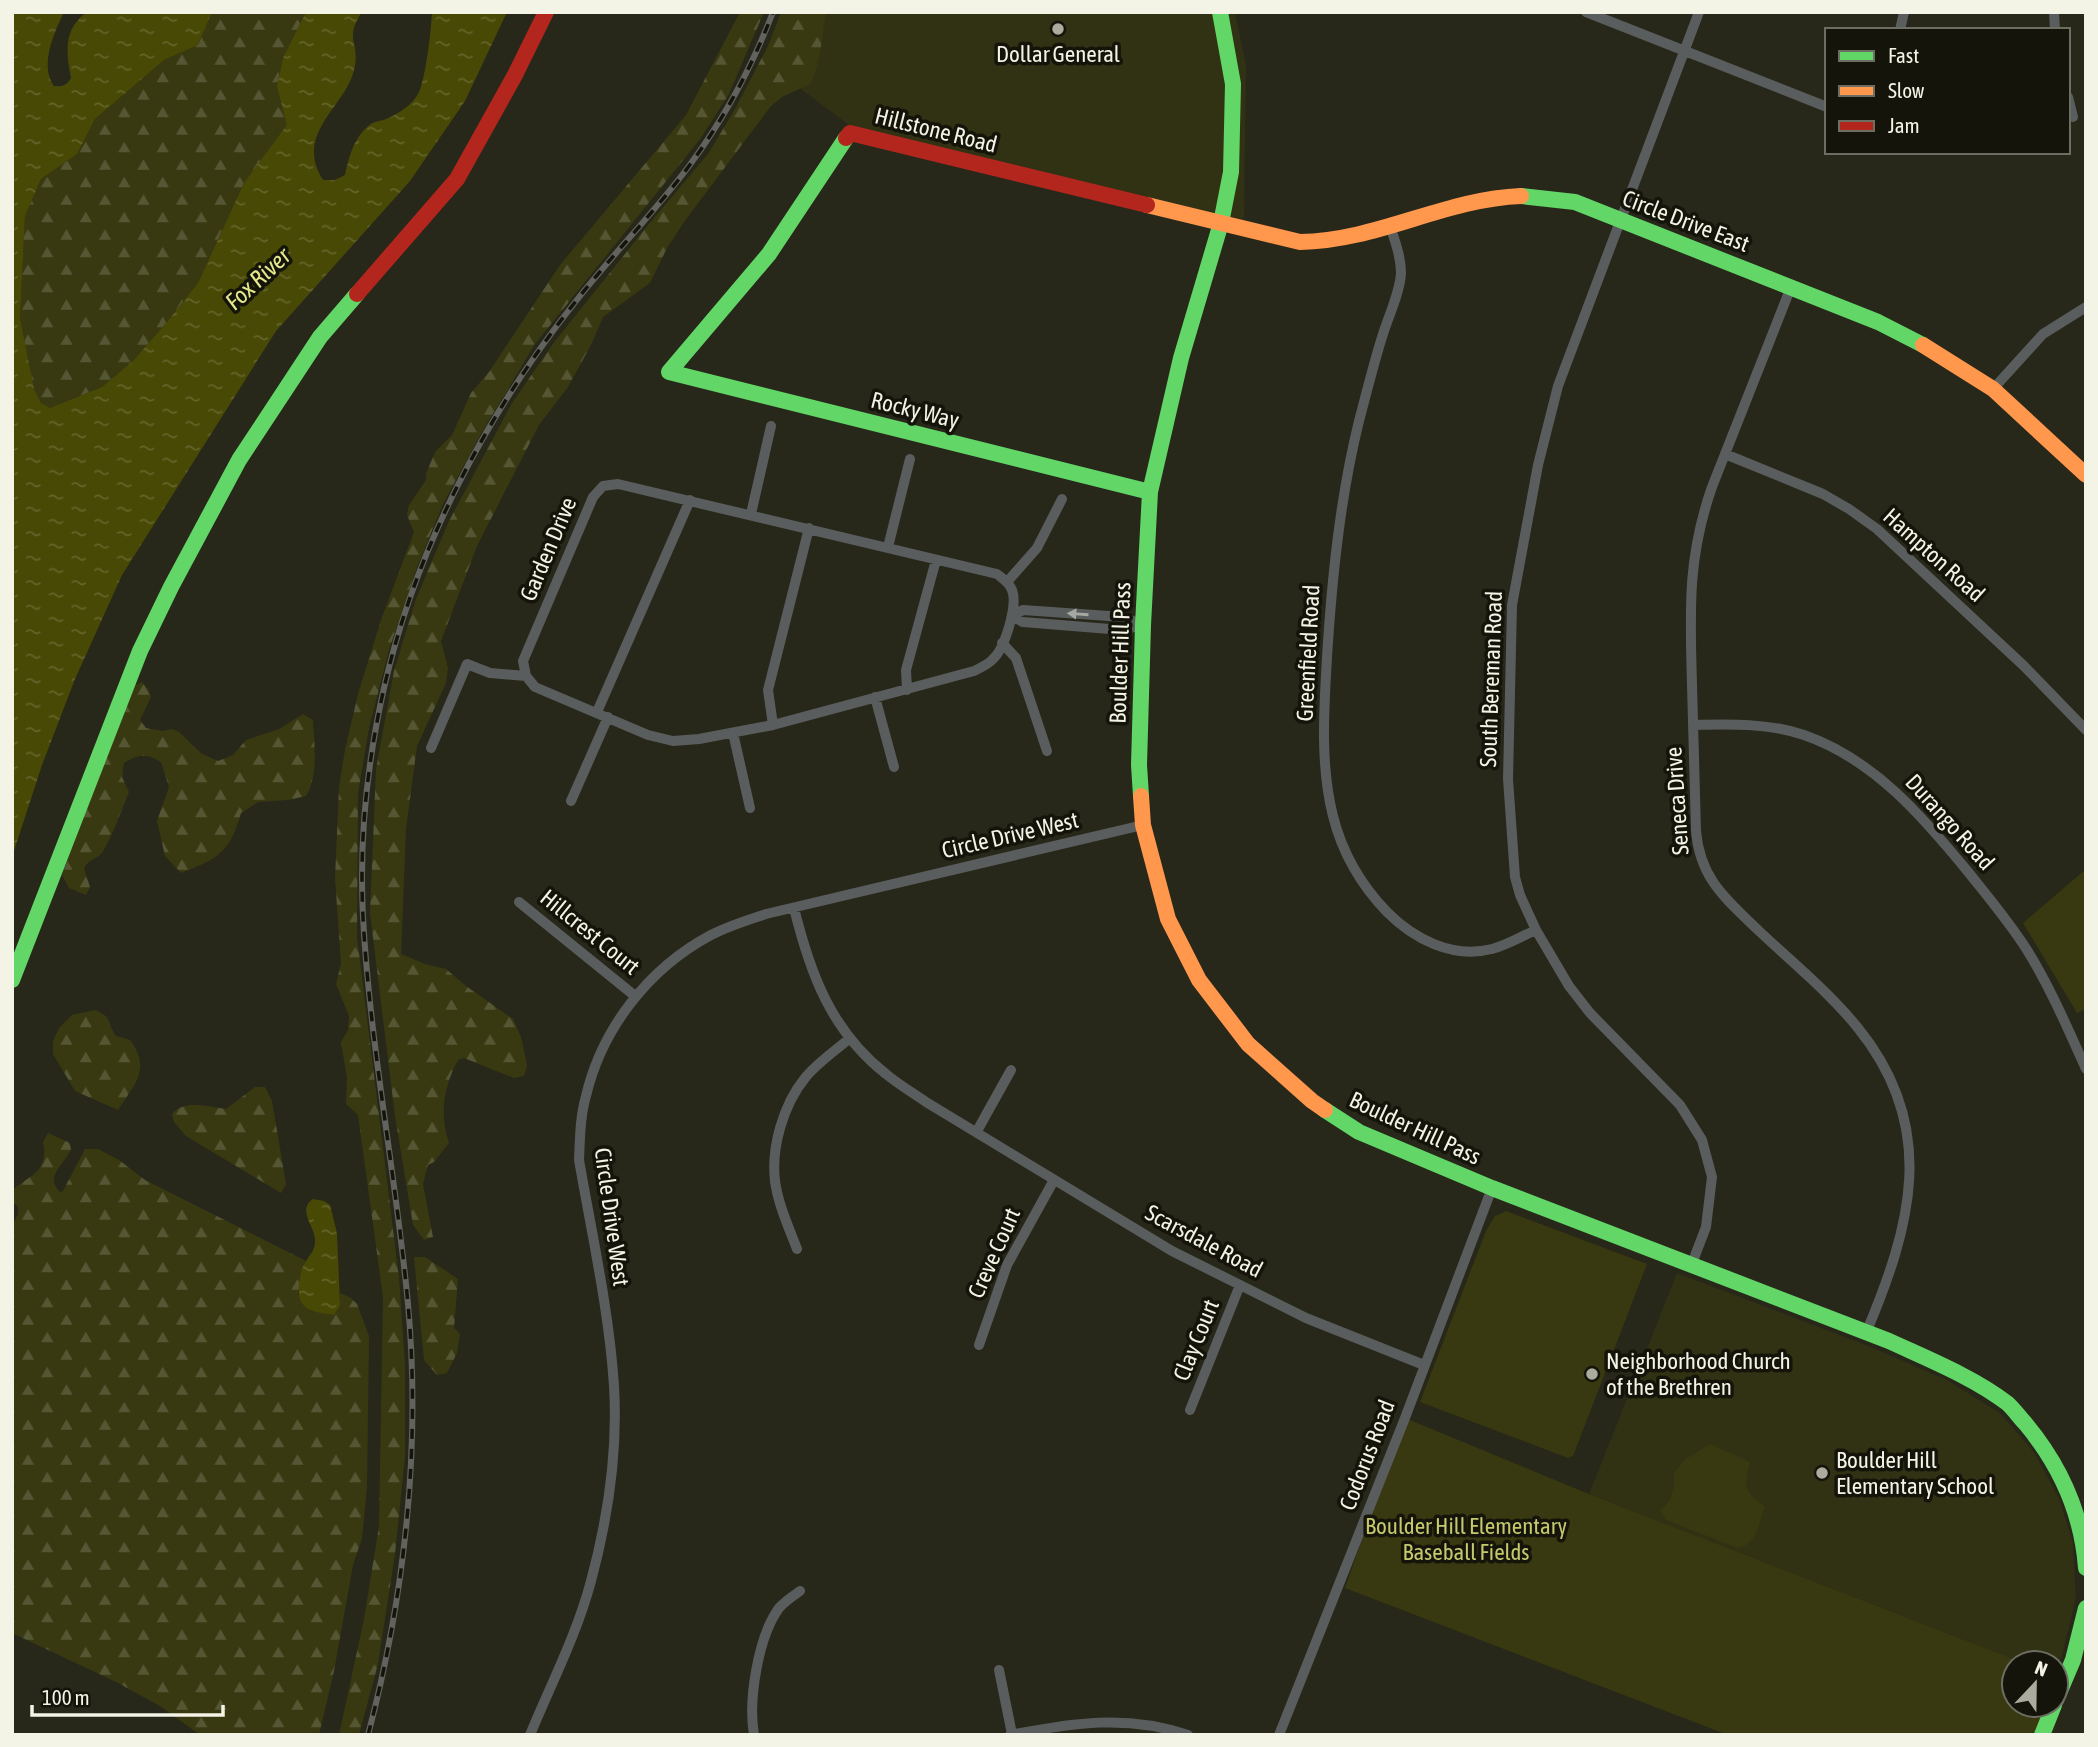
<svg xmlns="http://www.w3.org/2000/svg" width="2098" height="1747" viewBox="0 0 2098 1747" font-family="'Asap Condensed',sans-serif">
  <defs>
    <pattern id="forest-firs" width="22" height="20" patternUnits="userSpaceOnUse" patternTransform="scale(1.75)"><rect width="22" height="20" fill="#383910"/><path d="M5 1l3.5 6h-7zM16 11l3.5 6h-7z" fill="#555633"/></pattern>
    <pattern id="water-ripples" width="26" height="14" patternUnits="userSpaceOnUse" patternTransform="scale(1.75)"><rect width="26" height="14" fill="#494906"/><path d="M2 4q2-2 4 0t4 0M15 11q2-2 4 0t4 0" fill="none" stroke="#64642a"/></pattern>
  </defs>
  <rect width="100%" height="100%" fill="#27271a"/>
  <path fill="#313114" d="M815,12H1235L1246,65L1244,219L1204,213L849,125L794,84Z
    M1677,1273L1866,1345L1947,1380L2000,1413L2034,1452L2059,1498L2073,1543L2076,1598L2062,1656L2056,1670V1663H2024L1589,1494Z"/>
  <path fill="url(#forest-firs)" d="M212,12H306L283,58L277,85L288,125L244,183L198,283L167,322L134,360L102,387L50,408L41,403L34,389L20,318L25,216L41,179L77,154L95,119L164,60L198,45Z
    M740,12H764L729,94L701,138L535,344L482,432L443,504L417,567L389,650L369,728L358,793L357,937L399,1278L405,1365V1456L395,1554L378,1664L359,1735H339L364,1619L379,1526L383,1297L358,1115L346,1104L347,1078L341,1042L348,1030L349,1016L336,984L341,964L335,878L339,787L345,750L358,694L381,620L414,532L407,515L409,505L426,480V474L435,452L452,435L471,393L489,372L560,265L686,115Z
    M781,12H826C821,38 822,61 810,84L782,97L771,106L684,222L667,248L650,283L603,317L591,345L568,387L539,425L477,546L441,641L448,668L446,683L417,746L406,829L401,954L425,964L446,969L466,986L513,1019L521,1037L525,1055L527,1066L524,1076L514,1078L464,1058L458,1060C444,1086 439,1114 449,1143L434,1162L428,1165L423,1184L433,1237L424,1240L413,1225L395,1116L370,913L376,769L394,671L416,599L449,521L512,403L555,341L649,224L708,154L735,109L768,46Z
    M142,682L148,689L151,697L140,720L146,728L163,731L172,729L179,732L202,754L218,761L233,755L246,740L279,729L303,714L313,720C314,744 319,774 306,796L288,800L258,802L241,813C230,853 217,859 181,873L165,856L157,821L169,787L161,762C146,753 139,754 124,763L122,777L129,792C124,804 109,845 101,854C95,860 90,858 84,868L90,887L86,895L69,888L62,875L132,687Z
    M95,1010C114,1018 106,1022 116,1036L130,1040C152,1069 134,1085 118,1110L75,1091L53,1054V1041L59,1028L72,1015Z
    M255,1087H265L272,1101L286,1184L281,1193L186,1136L174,1122L172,1114C184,1099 209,1107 226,1109Z
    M48,1133L70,1143L71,1150C64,1164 44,1177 60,1192L63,1191L85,1149H98L119,1160L145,1180L306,1261L301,1272L298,1295L340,1305V1293L351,1298L357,1304L369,1336L367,1487L362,1538L353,1565L334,1671L319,1735H200L160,1706L118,1683L12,1633V1225L18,1214V1207L12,1201V1190C32,1174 49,1171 43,1142Z
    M414,1257H425L458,1279L454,1328L460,1334L457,1353L447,1373L437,1375L424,1360Z"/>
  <path fill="#383910" d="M2086,869V1009L2077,1013L2023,923Z
    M1506,1211L1647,1264L1573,1456L1568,1458L1420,1402L1486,1231L1495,1216Z
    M1405,1418L1589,1494L2024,1663H2014V1705H2054L2040,1735H1728L1345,1588Z
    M1710,1444L1750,1462C1744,1487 1743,1491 1765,1506C1759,1522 1757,1545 1738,1548L1666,1520L1660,1511L1670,1500L1674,1486V1474L1684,1460Z"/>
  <path fill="url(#water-ripples)" d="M12,12H64C54,33 39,65 54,86C63,87 67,85 71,78C66,52 63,29 87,12H212L198,45L164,60L95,119L77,154L41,179L25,216L20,318L34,389L41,403L50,408L102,387L134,360L167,322L198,283L244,183L287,125L277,86L283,58L306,12H362C344,39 359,42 355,65C350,105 292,131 323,180H335L345,175C349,157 354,136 371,124C375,121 381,121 386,119C398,114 413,105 419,92C426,76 431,31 432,12H507L465,101L410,181L276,331L122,575L75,679L42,765L12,857Z
    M313,1199L324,1201L330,1205L337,1233L340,1305L334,1315C312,1312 296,1310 299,1284C300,1277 301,1269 305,1263C310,1254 316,1250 315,1239C314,1225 297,1210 313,1199Z"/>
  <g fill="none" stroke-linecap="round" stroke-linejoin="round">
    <path stroke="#5a5d5d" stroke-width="10" d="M1586,12L1827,107
      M2054,12L2055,30
      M1900,30L1904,12
      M2068,97L2073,117
      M1390,226C1395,241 1401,257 1401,273C1400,292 1389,315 1383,334C1374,362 1367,391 1359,421C1340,498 1332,578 1327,657C1324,709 1320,765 1333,816C1342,852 1361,885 1387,912C1414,939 1452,959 1492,949C1507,945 1522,936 1536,930
      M1791,287L1712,487C1687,558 1690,612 1692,685C1693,734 1695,782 1696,831C1700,879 1726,899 1759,931C1792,962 1829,992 1858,1028C1939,1128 1911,1226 1866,1333
      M1993,389L2043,334L2086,307
      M1725,454L1823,494L1849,509L1877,529L2024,666L2086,730
      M618,484L997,574C1003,579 1009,582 1012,590C1018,605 1005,648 993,659C989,664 980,668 974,671L773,725L699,739L673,741L648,735L535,687L526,676L523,661L593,497L603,486Z
      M751,514L771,426
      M888,547L910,459
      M1007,582L1037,548L1062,499
      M1012,616L1023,610L1123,617L1143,625
      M1012,616L1023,622L1122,630L1143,625
      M1002,643L1016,658L1047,751
      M907,690L906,670L936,560
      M875,697L894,767
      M597,712L690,500
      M773,725L768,690L809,528
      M1693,725C1730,724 1769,723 1804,735C1874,759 1924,818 1969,873C1989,898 2010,923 2027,950C2050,987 2068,1029 2086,1069
      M733,733L750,808
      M431,748L467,664L490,673L526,676
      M571,801L608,717
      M519,902L635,996
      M794,908C810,973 831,1031 886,1074C898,1084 913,1093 926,1102L1172,1251L1306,1318L1424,1365
      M977,1131L1011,1070
      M797,1249C789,1228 778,1204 775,1181C771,1148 783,1105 805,1078C817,1063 835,1051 850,1038
      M1691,1266L1706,1227L1712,1177L1702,1140L1680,1105L1590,1013L1569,986L1536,930L1520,895L1515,877L1508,779L1512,605L1538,465L1558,386L1699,12
      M979,1345L1007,1265L1054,1180
      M1190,1410L1240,1285
      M999,1670L1012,1734
      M530,1735C551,1684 577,1634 591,1581C608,1518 618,1452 614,1386C609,1310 592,1235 579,1160C580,1138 580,1117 586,1096C602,1028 649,968 711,935C728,926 747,920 766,914L1143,825
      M754,1735C748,1700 758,1637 779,1608C784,1602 793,1596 800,1591
      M1010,1735C1071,1723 1127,1714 1188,1735
      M1279,1735L1405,1418L1492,1188"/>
    <path stroke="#63d668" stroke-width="16" d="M846,138L769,254L669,372L1150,492
      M1521,196L1575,202L1878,322L1923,345
      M1141,796L1139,765L1143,625L1150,492L1181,358L1221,223L1231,172L1233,84L1220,12
      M12,980L140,651L171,587L239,460L320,337L357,294
      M1325,1110L1359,1132L1492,1188L1889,1341C1928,1359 1973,1377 2007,1403C2014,1409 2019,1417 2025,1423C2060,1465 2082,1513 2086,1568
      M2056,1700L2073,1660L2086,1608
      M2042,1735L2054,1705"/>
    <path stroke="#ff974d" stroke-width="16" d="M1147,205L1300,242C1377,241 1444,199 1521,196
      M1923,345L1993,389L2086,475
      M1141,796L1143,825L1168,919L1199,980L1248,1044L1312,1101L1325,1110"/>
    <path stroke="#b3261e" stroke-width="16" d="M846,138L850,133L1147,205
      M357,294L457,179L515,75L546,12"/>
    <g stroke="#62625e" stroke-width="6">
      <path id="rail" d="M368,1735C405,1595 421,1447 408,1304C396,1175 370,1047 363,917C359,840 367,763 384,688C416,547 487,413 576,301C612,255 654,213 689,166C724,119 752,67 773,12"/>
    </g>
    <use href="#rail" stroke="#14140a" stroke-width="3.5" stroke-dasharray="10" stroke-linecap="butt"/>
  </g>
  <defs><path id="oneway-solid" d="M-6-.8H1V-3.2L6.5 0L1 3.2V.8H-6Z" transform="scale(1.75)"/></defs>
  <use fill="#a6a8a1" href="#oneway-solid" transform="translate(1078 614) rotate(-176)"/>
  <g fill="#acac9e" stroke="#14140a" stroke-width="2.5">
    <circle cx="1058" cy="29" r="7"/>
    <circle cx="1592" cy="1374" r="7"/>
    <circle cx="1822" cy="1473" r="7"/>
  </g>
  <g text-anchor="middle" stroke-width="7" stroke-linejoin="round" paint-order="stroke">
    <g font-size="23" fill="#f3f4e5" stroke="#14140a" text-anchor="start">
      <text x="1058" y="62" text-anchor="middle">Dollar General</text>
      <text x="1606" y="1369">Neighborhood Church<tspan x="1606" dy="26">of the Brethren</tspan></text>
      <text x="1836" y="1468">Boulder Hill<tspan x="1836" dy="26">Elementary School</tspan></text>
    </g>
    <g font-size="23" fill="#f3f4e5" stroke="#14140a">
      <text transform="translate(936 130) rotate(14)" y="8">Hillstone Road</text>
      <text transform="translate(1686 221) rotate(21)" y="8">Circle Drive East</text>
      <text transform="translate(915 410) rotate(14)" y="8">Rocky Way</text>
      <text transform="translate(548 549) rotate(-67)" y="8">Garden Drive</text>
      <text transform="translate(1934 555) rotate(42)" y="8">Hampton Road</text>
      <text transform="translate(1120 653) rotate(-88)" y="8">Boulder Hill Pass</text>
      <text transform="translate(1308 653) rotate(-87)" y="8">Greenfield Road</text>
      <text transform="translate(1491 679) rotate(-88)" y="8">South Bereman Road</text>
      <text transform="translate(1677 801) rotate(-94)" y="8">Seneca Drive</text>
      <text transform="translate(1950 822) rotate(48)" y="8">Durango Road</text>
      <text transform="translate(1010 835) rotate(-13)" y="8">Circle Drive West</text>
      <text transform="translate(590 932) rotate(39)" y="8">Hillcrest Court</text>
      <text transform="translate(1415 1128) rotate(25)" y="8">Boulder Hill Pass</text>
      <text transform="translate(612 1217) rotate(82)" y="8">Circle Drive West</text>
      <text transform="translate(1204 1241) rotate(28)" y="8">Scarsdale Road</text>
      <text transform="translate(994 1253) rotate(-66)" y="8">Creve Court</text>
      <text transform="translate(1196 1340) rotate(-68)" y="8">Clay Court</text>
      <text transform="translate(1367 1455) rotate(-69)" y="8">Codorus Road</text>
    </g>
    <g font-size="23" fill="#c5c96c" stroke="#14140a">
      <text x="1466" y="1534">Boulder Hill Elementary<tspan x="1466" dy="26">Baseball Fields</tspan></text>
    </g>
    <g font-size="24" font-style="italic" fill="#e5e88b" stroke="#14140a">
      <text transform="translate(258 279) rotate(-43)" y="8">Fox River</text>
    </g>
  </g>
  <rect width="2098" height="1747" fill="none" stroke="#f3f4e5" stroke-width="28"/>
  <rect x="1825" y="28" width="245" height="126" fill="#14140a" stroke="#6d6e62" stroke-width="2"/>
  <rect x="1839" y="51" width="35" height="10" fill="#63d668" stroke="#6d6e62" stroke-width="2"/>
  <text x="1888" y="63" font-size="21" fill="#f3f4e5">Fast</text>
  <rect x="1839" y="86" width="35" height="10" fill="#ff974d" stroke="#6d6e62" stroke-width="2"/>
  <text x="1888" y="98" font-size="21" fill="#f3f4e5">Slow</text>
  <rect x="1839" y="121" width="35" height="10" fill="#b3261e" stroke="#6d6e62" stroke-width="2"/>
  <text x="1888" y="133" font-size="21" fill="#f3f4e5">Jam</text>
  <g transform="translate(2035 1684) rotate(22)"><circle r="33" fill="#14140a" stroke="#6d6e62" stroke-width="2"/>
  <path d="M0-5L12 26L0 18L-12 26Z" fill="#acac9e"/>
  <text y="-10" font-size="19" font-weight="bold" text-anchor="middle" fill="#f3f4e5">N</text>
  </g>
  <path d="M32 1705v10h191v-10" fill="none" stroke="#f3f4e5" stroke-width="3.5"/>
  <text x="42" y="1705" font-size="21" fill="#f3f4e5" stroke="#14140a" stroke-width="5" paint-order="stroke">100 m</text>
</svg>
